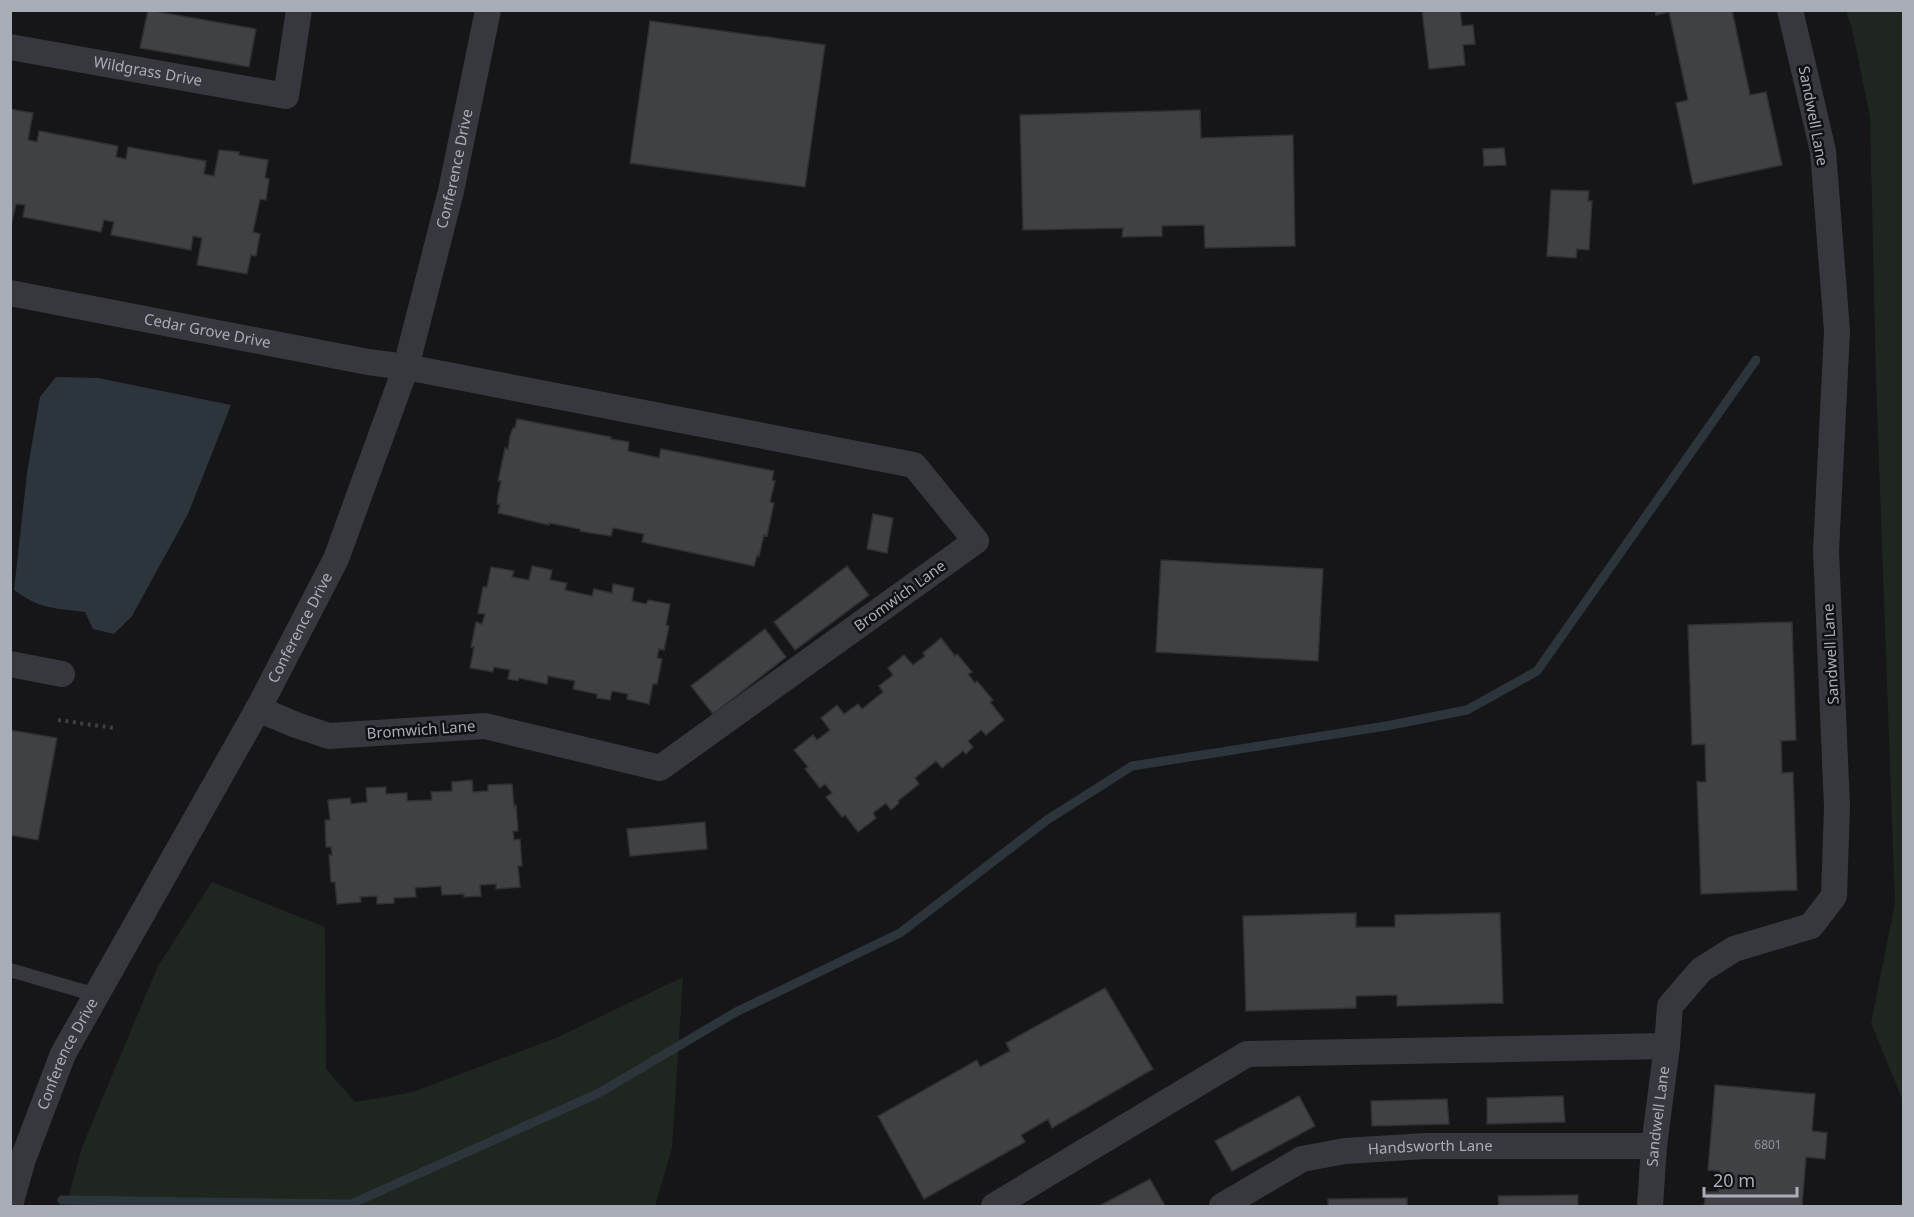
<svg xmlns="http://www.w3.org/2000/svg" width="1914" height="1217" viewBox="0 0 1914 1217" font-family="'Noto Sans',sans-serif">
  <rect width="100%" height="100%" fill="#161618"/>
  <path fill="#1e261f" d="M1846,11H1903V1101L1871,1023L1895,903L1876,380L1870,117L1852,28Z
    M212,882L325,927L326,1069L355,1102L413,1092L556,1038L683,977L672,1148L655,1206H66L82,1147L158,966Z"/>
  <path fill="#2c353c" d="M56,377L98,378L231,405L188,514L132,616L114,634L93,629L85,612C53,608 40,609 14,590L27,473L40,397Z"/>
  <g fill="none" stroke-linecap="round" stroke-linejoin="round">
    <path stroke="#2c353c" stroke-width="9" d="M62,1200L351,1204L599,1093L736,1012L900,933L1047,820L1132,766L1386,726L1467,710L1537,671L1756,360"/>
  </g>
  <path fill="#404145" stroke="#303034" stroke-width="1.5" d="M148,10L256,29L249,67L140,48Z
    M1422,10H1460L1462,26L1473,25L1475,44L1463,45L1465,65L1429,69Z
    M1655,10H1732L1750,95L1766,92L1782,165L1693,184L1676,103L1688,100L1669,12L1656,15Z
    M650,21L825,45L805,187L630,163Z
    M10,109L33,113L28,140L37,142L39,131L118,146L116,157L126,159L128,147L206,161L204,174L214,176L219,150L239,152V155L268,160L265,178L269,179L266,200L260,199L253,232L260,234L256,256L251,255L247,274L197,265L202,238L193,236L191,250L111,235L114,222L104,220L101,232L23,217L25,205L16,204L10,230Z
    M1200,110L1201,138L1293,135L1295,246L1205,248L1204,225L1162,226V236L1122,237L1123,228L1023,230L1020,115Z
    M1504,148L1506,165L1484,166L1483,149Z
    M1551,190L1589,191L1588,201H1592L1589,250L1577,249L1576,258L1547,256Z
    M517,419L611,437V439L629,442L628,451L659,458L661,449L774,471L772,480L775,481L770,502L774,503L767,536L764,535L759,556L757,555L754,566L642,542L644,534L613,528L611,536L591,533L580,531V529L549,523V525L498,513L500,504H497L498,495L501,481H498L505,448L508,449L510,436L513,428H515Z
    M873,514L893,518L887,553L867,549Z
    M1161,560L1323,569L1318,661L1156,652Z
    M532,566L552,570L550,580L567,583L565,590L592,596L594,589L612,593L613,584L634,588L632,601L646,604L648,600L670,604L666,625L669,626L664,650L659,649L657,658L662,659L657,684H653L649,704L627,699L628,694L612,691L610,700L597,698V694L573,689L575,681L548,676L547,684L519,678L518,681L508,679L510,670L494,667L493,672L470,668L474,647H471L476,622L482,624L485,614L478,613L483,587H487L491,567L514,571L512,577L529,580Z
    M847,566L869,595L795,650L774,622Z
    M1792,622L1796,740L1781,741L1782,773L1793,772L1797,890L1701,894L1697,782H1706L1705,744L1692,745L1688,625Z
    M765,629L786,657L713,714L691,686Z
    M941,638L955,656L957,654L972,672L968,674L975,683L977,681L993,700L990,702L1004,720L986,735L981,730L968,741L973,747L966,754L963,751L942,768L936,761L915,778L919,784L898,801L899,803L891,810L886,803L873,813L876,818L858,832L845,815L842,817L826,797L832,793L825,784L820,788L805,769L808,767L794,750L813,735L817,740L830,730L821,718L837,705L844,714L858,704L862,709L883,692L879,686L893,675L888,668L904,655L913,665L925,656L923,653Z
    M10,730L57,738L38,840L10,835Z
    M472,780L473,792L488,791V785L512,784L514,806L516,805L518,831H513L514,840L520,839L522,866H518L520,887L496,889V884L480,885L481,896L464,897V894L442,895L441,886L415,888L416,897L394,898V903L377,904V896L360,897L361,902L337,904L335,882H331L329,855H332L331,847H326L325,820H330L328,800L350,798L351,804L367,802L366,788L386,787V794L407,793V801L432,800L431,792L452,791V782Z
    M705,822L707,849L630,856L627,829Z
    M1356,913V927H1395V915L1500,913L1503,1003L1397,1006V995L1356,996V1008L1246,1011L1243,916Z
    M1105,988L1153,1069L1052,1128L1048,1119L1021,1135L1025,1142L924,1199L878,1116L977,1060L980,1067L1010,1051L1006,1043Z
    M1715,1085L1815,1094L1812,1131L1827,1133L1825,1159L1806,1157L1802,1206H1704L1706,1192H1718L1719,1171L1708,1170Z
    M1299,1096L1315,1126L1232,1171L1215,1141Z
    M1563,1096L1565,1122L1487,1124V1098Z
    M1447,1099L1449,1124L1372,1126L1371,1101Z
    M1150,1179L1165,1206H1099Z
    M1578,1195V1206H1499L1498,1196Z
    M1407,1198V1206H1328V1199Z"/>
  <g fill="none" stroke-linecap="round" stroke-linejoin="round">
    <path stroke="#3d3f44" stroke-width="4" stroke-dasharray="3 4.5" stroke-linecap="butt" d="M58,720L114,728"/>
    <path stroke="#37383d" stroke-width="14" d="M10,970L96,995"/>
    <g stroke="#37383d" stroke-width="26">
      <path id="s1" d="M10,47L286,96L299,10"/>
      <path id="s2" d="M10,293L368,362L406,367L914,465L976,541L660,768L485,726L329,736L296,725L258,709"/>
      <path d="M10,664L62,674"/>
      <path id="s3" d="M10,1205L23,1159L63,1054L258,709L336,559L406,367L451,191L488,10"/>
      <path d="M994,1206L1247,1054L1667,1046"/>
      <path id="s4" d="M1222,1206L1302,1159L1345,1151L1425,1146H1654"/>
      <path id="s5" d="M1650,1206L1654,1146L1667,1046L1670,1006L1701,970L1734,949L1811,926L1834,896L1837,807L1826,551L1837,331L1823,151L1790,10"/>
    </g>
  </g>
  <g text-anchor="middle" stroke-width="5" stroke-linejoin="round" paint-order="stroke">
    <g font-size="12" fill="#8e929b">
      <text x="1768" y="1149">6801</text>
    </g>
    <g font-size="15" fill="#a8adb8" stroke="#111113">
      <text dy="5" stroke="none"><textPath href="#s1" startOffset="140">Wildgrass Drive</textPath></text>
      <text transform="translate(1813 116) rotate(79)" y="5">Sandwell Lane</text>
      <text dy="5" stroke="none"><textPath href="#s3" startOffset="1134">Conference Drive</textPath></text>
      <text dy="5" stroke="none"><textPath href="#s2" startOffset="201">Cedar Grove Drive</textPath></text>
      <text transform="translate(900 596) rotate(-36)" y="5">Bromwich Lane</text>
      <text dy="5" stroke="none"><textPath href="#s3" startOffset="648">Conference Drive</textPath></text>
      <text transform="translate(1831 654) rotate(-93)" y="5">Sandwell Lane</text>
      <text transform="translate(421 730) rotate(-4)" y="5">Bromwich Lane</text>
      <text dy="5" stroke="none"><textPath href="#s3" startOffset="162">Conference Drive</textPath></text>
      <text dy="5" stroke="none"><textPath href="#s5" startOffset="90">Sandwell Lane</textPath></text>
      <text dy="5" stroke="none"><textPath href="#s4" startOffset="222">Handsworth Lane</textPath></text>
    </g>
  </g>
  <rect width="1914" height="1217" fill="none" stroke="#a8adb8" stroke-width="24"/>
  <path d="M1704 1187v9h93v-9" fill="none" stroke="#a8adb8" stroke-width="3"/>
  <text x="1713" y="1187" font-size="18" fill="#a8adb8" stroke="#111113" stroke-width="4.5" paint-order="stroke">20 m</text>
</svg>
